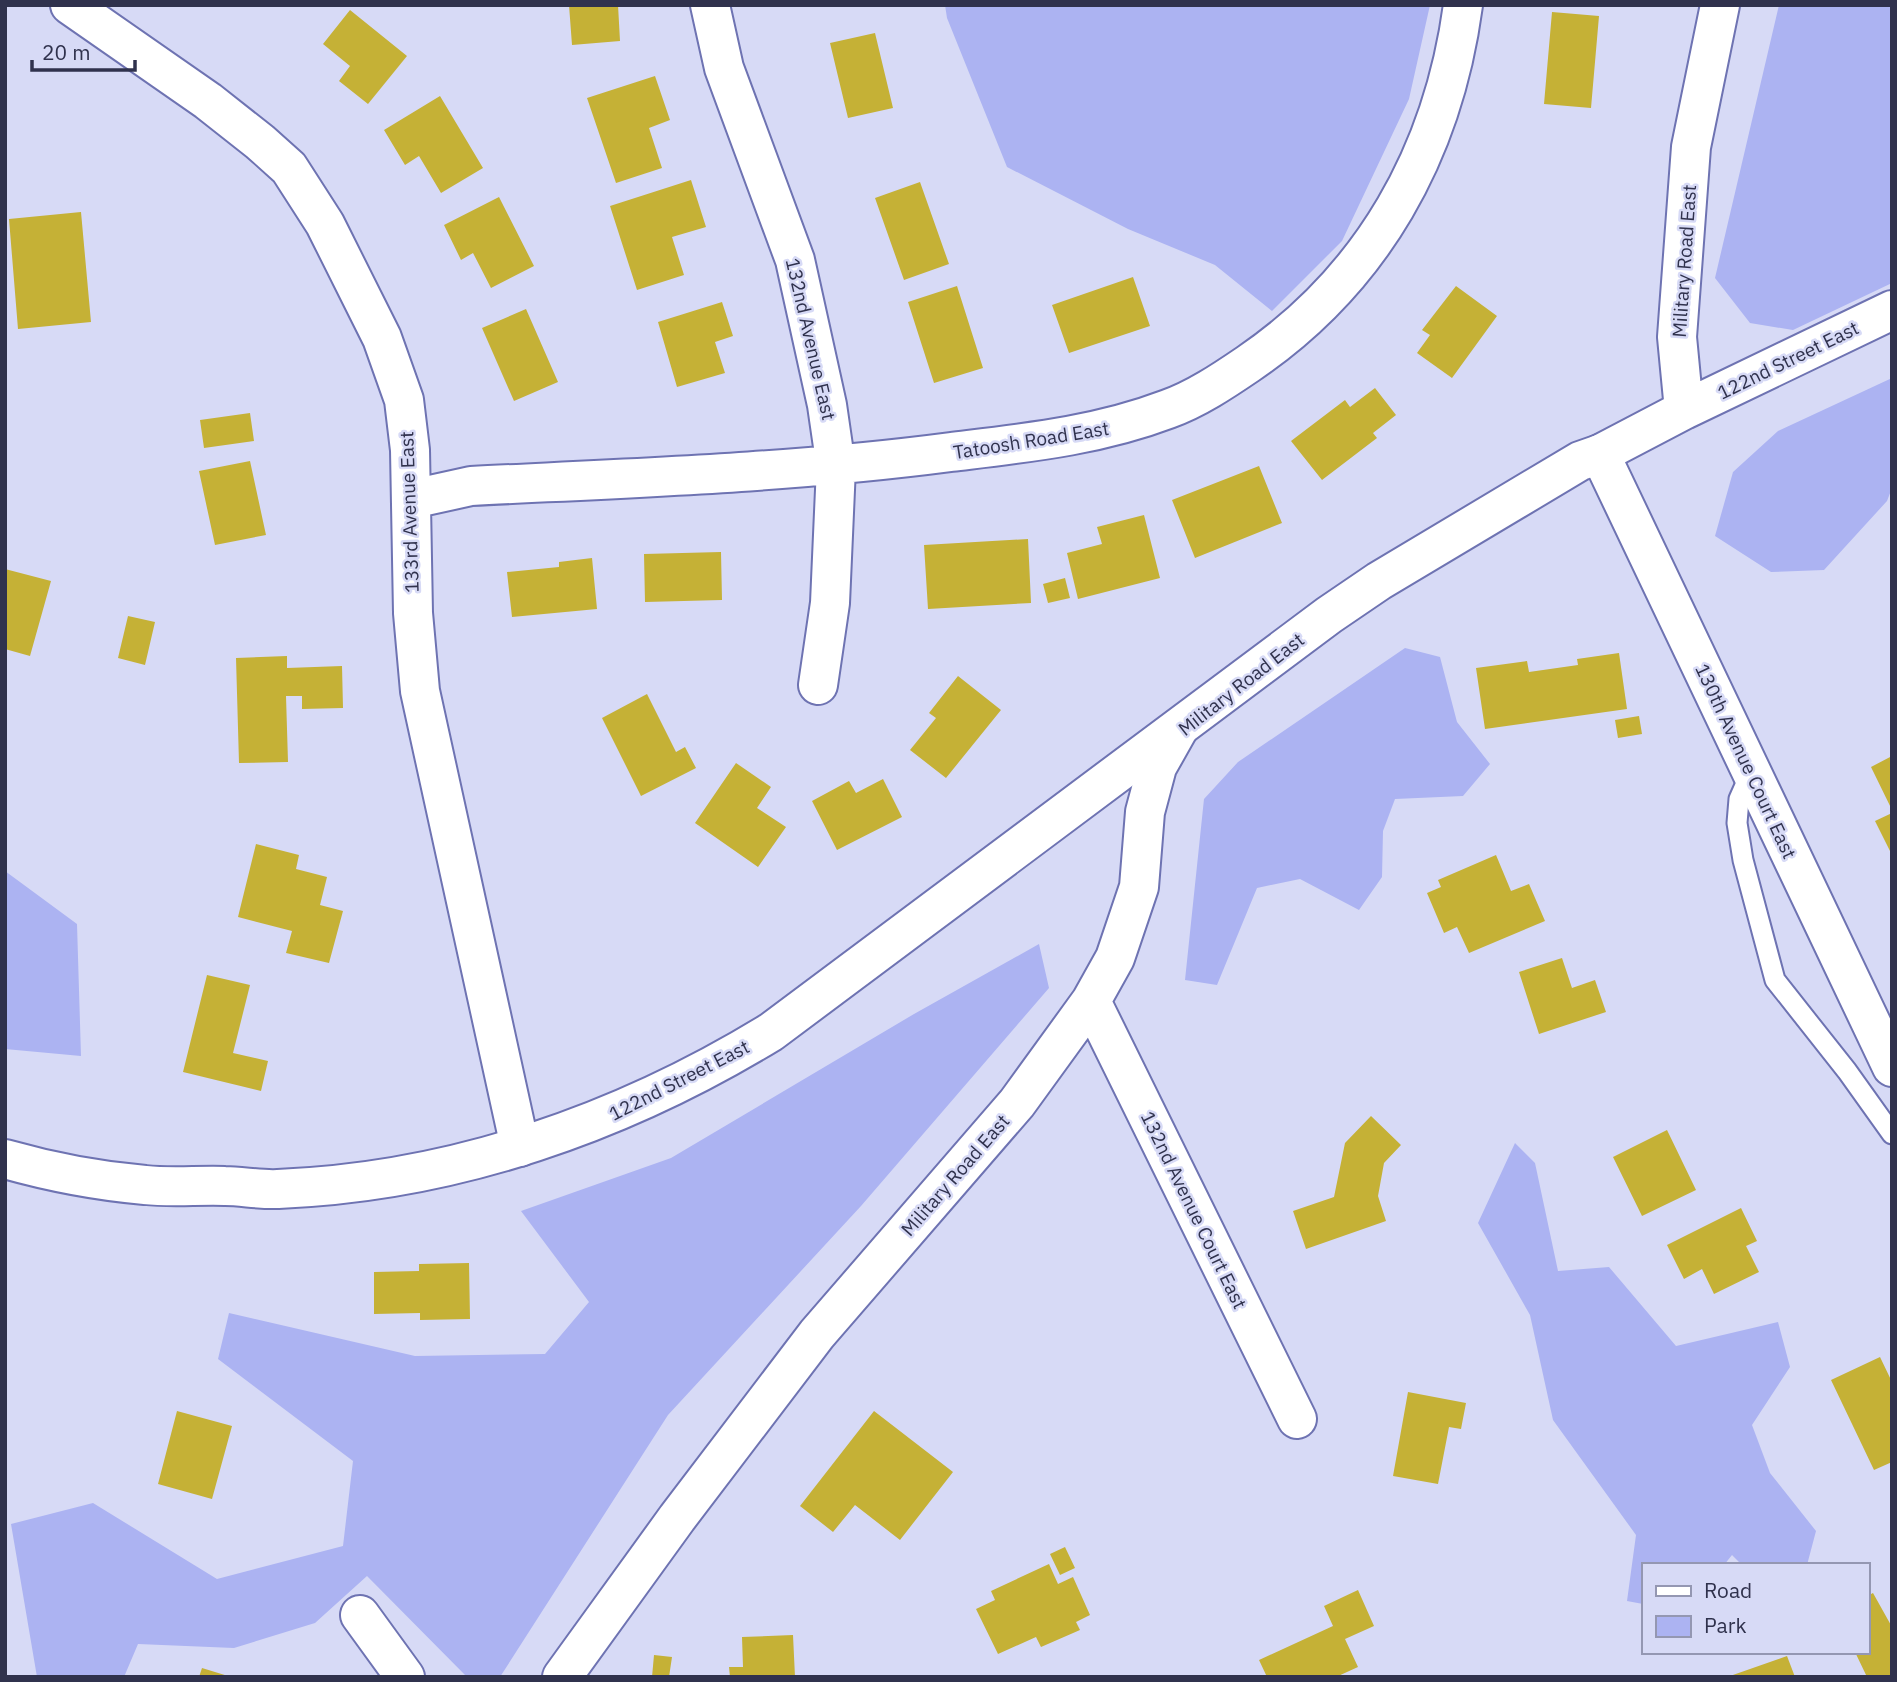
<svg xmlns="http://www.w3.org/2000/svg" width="1897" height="1682" viewBox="0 0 1897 1682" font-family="'IBM Plex Sans',sans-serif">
  <rect width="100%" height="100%" fill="#d7daf6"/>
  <path fill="#acb3f2" d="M945,5H1430L1409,99L1342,241L1272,311L1215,265L1128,229L1007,167L947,18Z
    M1779,5H1892V283L1793,330L1750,323L1715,278Z
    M1892,378V488L1887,501L1824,570L1771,572L1715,536L1733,472L1778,431Z
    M1405,648L1440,657L1457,722L1490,764L1463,796L1395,799L1383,831L1382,877L1359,910L1300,879L1257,888L1217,985L1185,980L1204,799L1238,762Z
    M5,871L77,924L81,1056L5,1049Z
    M1039,944L1049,988L861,1206L668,1415L500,1677H467L367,1576L315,1623L234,1648L138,1644L124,1677H37L11,1524L93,1503L217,1579L343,1546L353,1461L218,1359L229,1313L415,1356L545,1354L589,1302L521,1211L671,1158L914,1014Z
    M1515,1143L1535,1163L1558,1271L1609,1267L1676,1346L1778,1322L1790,1367L1752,1425L1770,1473L1816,1531L1807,1565H1742L1732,1555L1724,1565H1643V1604L1627,1601L1636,1535L1553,1420L1530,1315L1478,1223Z"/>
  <path fill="#c5b136" d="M569,5H618L620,41L572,45Z
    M350,10L407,56L368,104L339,81L350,66L323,44Z
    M1552,12L1599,16L1591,108L1544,104Z
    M875,33L893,108L848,118L830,43Z
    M655,76L670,120L649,128L662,168L616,183L587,98Z
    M440,96L483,168L441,193L419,156L405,165L384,130Z
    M691,180L706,227L672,237L684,275L637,290L610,206Z
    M920,182L949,264L904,280L875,198Z
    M499,197L534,266L491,288L473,253L461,260L444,225Z
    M81,212L91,322L18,329L9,219Z
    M1133,277L1150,326L1069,353L1052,305Z
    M957,286L983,368L934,383L908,302Z
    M1456,286L1497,316L1452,378L1417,353L1430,335L1422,330Z
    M722,302L733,336L715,342L725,373L677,387L658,322Z
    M526,309L558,382L514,401L482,328Z
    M1375,388L1396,415L1373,433L1377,438L1322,480L1291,441L1345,400L1350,407Z
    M250,413L254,441L204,448L200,420Z
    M250,461L266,535L215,545L199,471Z
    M1259,466L1282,523L1195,558L1172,500Z
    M1144,515L1160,578L1078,599L1067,553L1102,544L1097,527Z
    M1028,539L1031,603L928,609L924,545Z
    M721,552L722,600L645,602L644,554Z
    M592,558L597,609L512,617L507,572L559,567V562Z
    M5,569L51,581L30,656L5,649Z
    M1065,578L1070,598L1048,603L1043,584Z
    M128,616L155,622L145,665L118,658Z
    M1619,653L1627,709L1485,729L1476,668L1527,661L1529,672L1578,665L1577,659Z
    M287,656V668L342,666L343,708L302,709V696H286L288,762L239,763L236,658Z
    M958,676L1001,710L946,778L910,750L936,718L929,713Z
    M647,694L676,752L685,747L696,768L641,796L602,718Z
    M1639,716L1642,734L1618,738L1615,720Z
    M1892,756V810L1871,767Z
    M736,763L771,787L757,808L786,827L758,867L695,823Z
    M883,779L902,817L837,850L812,801L849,781L856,793Z
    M1892,813V855L1875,821Z
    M256,844L299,855L296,869L327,877L320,905L343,911L329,963L286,953L292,931L238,917Z
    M1496,855L1511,891L1529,884L1545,921L1469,953L1457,927L1444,933L1427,893L1441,887L1438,880Z
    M1562,958L1572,988L1595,980L1606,1012L1539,1034L1519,972Z
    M207,975L250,985L233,1053L268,1061L261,1091L183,1072Z
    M1371,1116L1401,1145L1384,1163L1378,1196L1386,1221L1306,1249L1293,1211L1334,1197L1345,1143Z
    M1667,1130L1696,1190L1642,1216L1613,1157Z
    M1741,1208L1757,1241L1746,1246L1759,1272L1714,1294L1702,1269L1684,1279L1667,1245Z
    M469,1263L470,1319L420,1320V1313L374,1314V1272L419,1271V1264Z
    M1880,1357L1892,1382V1462L1874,1470L1831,1380Z
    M1408,1392L1466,1403L1461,1429L1449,1427L1438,1484L1393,1476Z
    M177,1411L232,1426L212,1499L158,1484Z
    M874,1411L953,1472L900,1540L855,1505L833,1532L800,1506Z
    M1065,1547L1075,1568L1060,1575L1050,1554Z
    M1049,1564L1058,1584L1073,1577L1090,1615L1076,1622L1080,1630L1041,1647L1036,1637L998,1654L976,1609L995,1600L991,1591Z
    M1358,1590L1374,1626L1345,1639L1358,1667L1336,1677H1267L1259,1660L1333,1626L1324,1606Z
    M1873,1593L1892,1627V1675L1887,1677H1867L1855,1652H1867V1596Z
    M793,1635L795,1677H730L729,1667H743L742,1637Z
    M654,1655L672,1657L669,1677H652Z
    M1787,1656L1795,1677H1730V1676Z
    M202,1668L228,1676V1677H199Z"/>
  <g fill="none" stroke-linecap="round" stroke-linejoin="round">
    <g stroke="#6e73b2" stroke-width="23">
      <path id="service" d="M1751,772L1739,799L1737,823L1743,860L1775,980L1847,1071L1892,1134"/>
    </g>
    <g stroke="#6e73b2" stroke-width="42">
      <path id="minor" d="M70,5L208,101L260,142L289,168L325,224L382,338L404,400L410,450L413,613L420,691L520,1147
        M710,5L724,68L795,260L827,405L836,467L830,603L818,685
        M1600,454L1892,1067
        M412,499L471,486C631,478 791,473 951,452C1025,443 1097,436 1168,409C1196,399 1223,381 1248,364C1373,279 1443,153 1463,5
        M1091,1001L1297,1419
        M360,1615L405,1677
        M562,1677L677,1518L817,1334L1017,1103L1091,1001L1115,958L1139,887L1145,812L1157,767L1179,728"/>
    </g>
    <g stroke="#6e73b2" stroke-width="42">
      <path id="secondary" d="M1684,410L1677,337L1691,147L1720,5
        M5,1159C51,1172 98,1181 145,1185C172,1188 198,1185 225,1186C242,1186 260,1190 278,1189C454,1182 622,1123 771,1032L1329,615L1379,581L1580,461L1600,454L1684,410L1892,310"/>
    </g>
    <use href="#service" stroke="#fff" stroke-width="19"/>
    <use href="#minor" stroke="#fff" stroke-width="38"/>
    <use href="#secondary" stroke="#fff" stroke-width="38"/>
  </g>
  <g text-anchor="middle" stroke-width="5" stroke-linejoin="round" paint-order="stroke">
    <g font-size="19" fill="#30324d" stroke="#d7daf6">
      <text transform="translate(1684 261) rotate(-86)" y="7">Military Road East</text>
      <text transform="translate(811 339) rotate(77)" y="7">132nd Avenue East</text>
      <text transform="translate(1788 360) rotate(-26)" y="7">122nd Street East</text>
      <text transform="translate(1031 440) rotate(-9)" y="7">Tatoosh Road East</text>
      <text transform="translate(409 512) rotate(-92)" y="7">133rd Avenue East</text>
      <text transform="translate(1241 684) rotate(-38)" y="7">Military Road East</text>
      <text transform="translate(1746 761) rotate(65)" y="7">130th Avenue Court East</text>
      <text transform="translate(679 1080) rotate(-27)" y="7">122nd Street East</text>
      <text transform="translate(955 1175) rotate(-49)" y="7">Military Road East</text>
      <text transform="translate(1194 1210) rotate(64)" y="7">132nd Avenue Court East</text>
    </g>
  </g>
  <rect width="1897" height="1682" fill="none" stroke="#30324d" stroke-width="14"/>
  <rect x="1642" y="1563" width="228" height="91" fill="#d7daf6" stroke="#9497b2" stroke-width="2"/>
  <rect x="1656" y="1586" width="35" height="10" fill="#ffffff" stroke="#9497b2" stroke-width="2"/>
  <text x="1704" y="1598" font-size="21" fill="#30324d">Road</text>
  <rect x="1656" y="1616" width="35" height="21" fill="#acb3f2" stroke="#9497b2" stroke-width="2"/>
  <text x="1704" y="1633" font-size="21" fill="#30324d">Park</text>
  <path d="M32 60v10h103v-10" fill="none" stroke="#30324d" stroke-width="3.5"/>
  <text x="42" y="60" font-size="21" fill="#30324d" stroke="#d7daf6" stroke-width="5" paint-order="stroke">20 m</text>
</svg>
